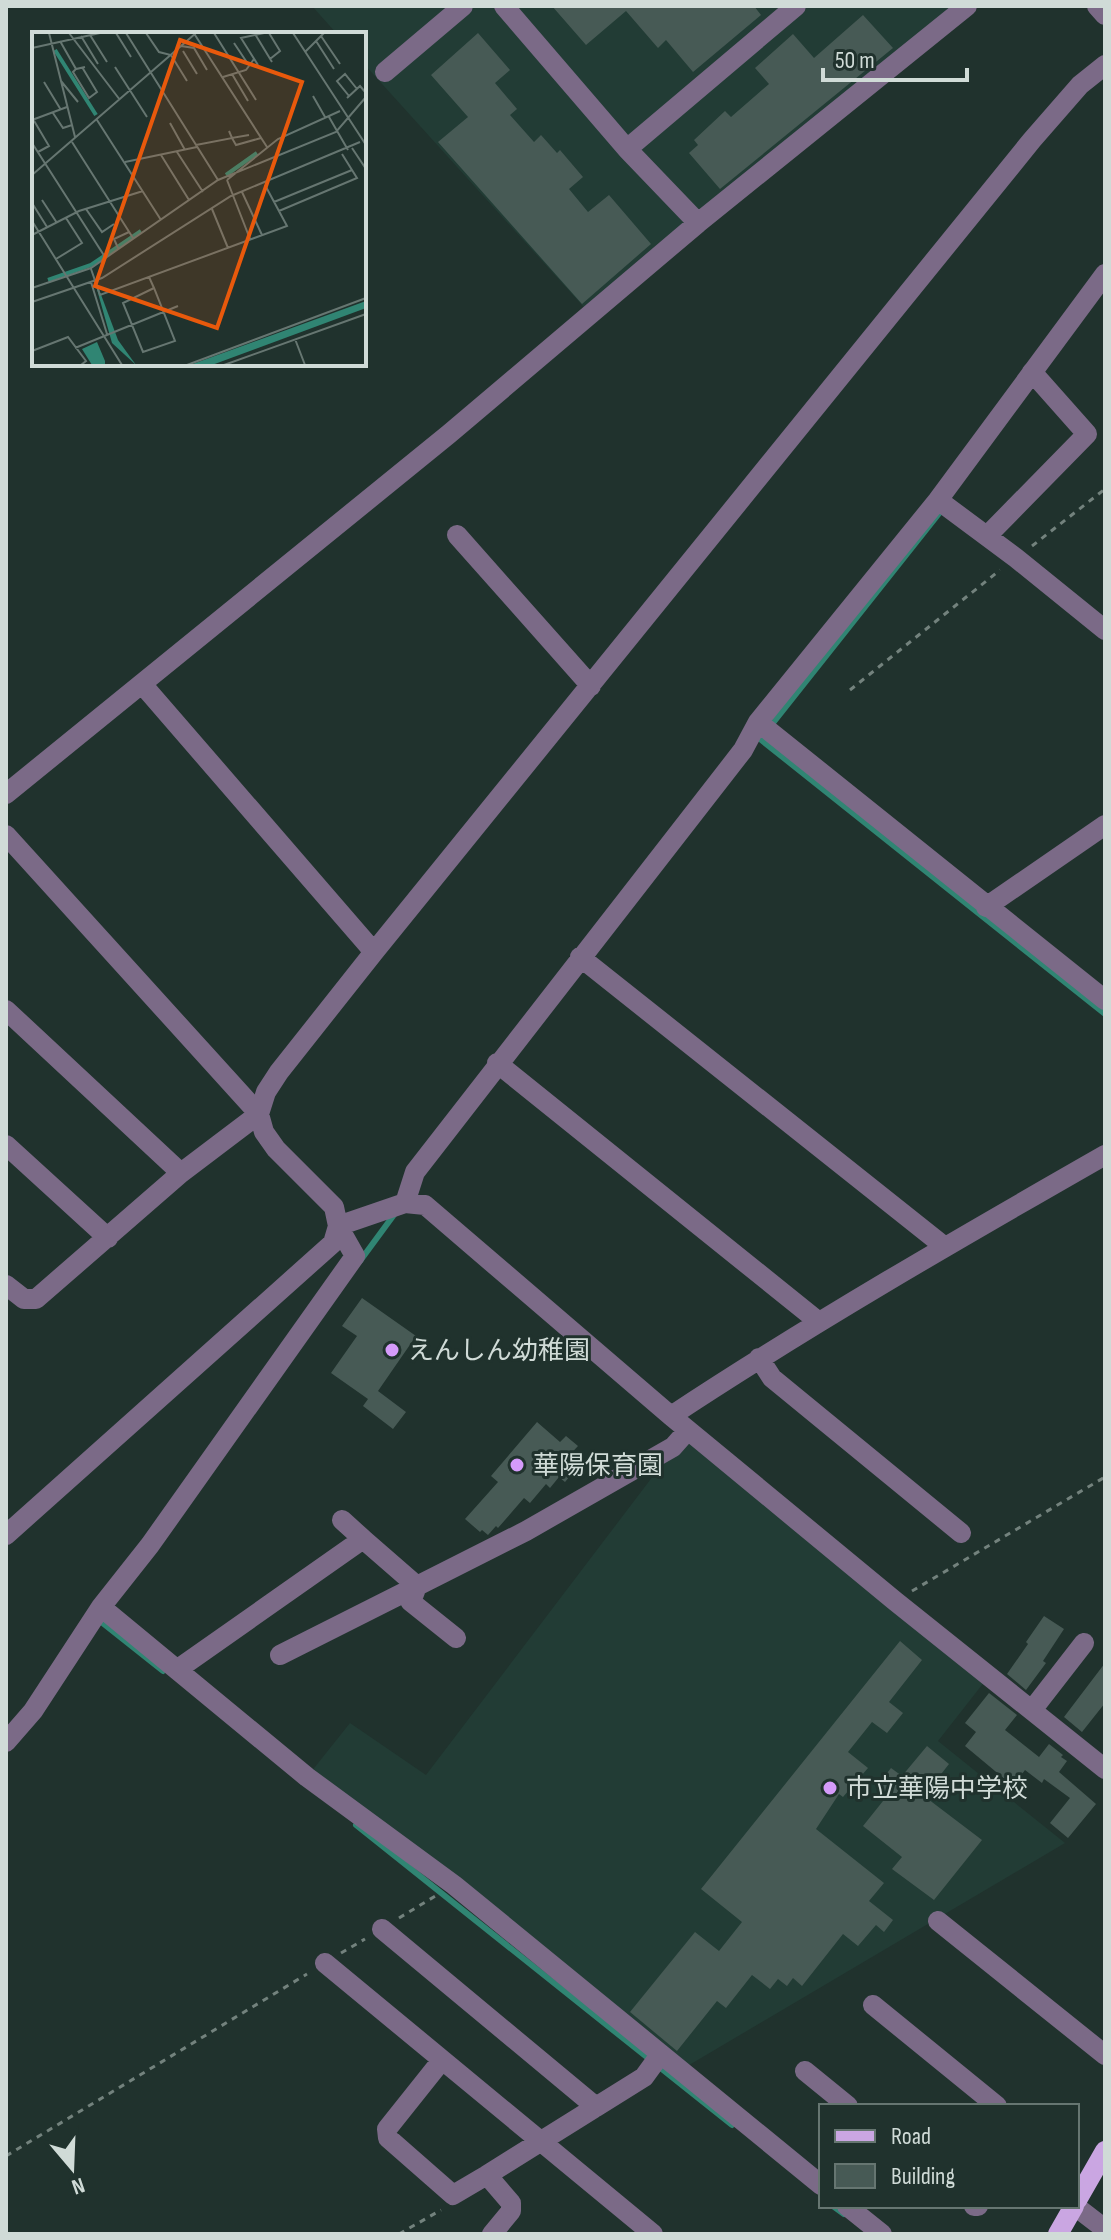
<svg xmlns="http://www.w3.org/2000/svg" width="1111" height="2240" viewBox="0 0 1111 2240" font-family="'Sofia Sans Condensed','Noto Sans JP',sans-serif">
  <rect width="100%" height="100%" fill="#20322d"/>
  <path fill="#223c35" d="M312,6H955L591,315L364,64V34H337Z
    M688,1430L989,1676L938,1741L1065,1843L679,2071L307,1777L350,1723L426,1775Z"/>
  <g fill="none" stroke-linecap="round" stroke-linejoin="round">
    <path stroke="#308573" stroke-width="6" d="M769,728L941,511
      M760,739L1105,1014
      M360,1261L396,1212
      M100,1621L163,1671
      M356,1825L732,2125
      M833,2206L844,2214"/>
  </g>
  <path fill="#475a55" d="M552,6H754L761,15L693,72L666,40L658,48L626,11L586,45Z
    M863,15L893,48L720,189L689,153L698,145L694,140L725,111L731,117L769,84L755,68L793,34L814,58Z
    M478,33L510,70L495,83L517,109L510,115L534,142L541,135L557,153L560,150L583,177L569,189L588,212L609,195L651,244L582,304L438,142L468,117L431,75Z
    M362,1298L416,1336L378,1391L406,1412L393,1429L363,1406L368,1399L331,1373L357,1336L342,1326Z
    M537,1422L560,1442L566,1436L578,1446L565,1460L576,1469L565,1482L559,1477L550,1488L546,1484L530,1503L524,1498L498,1528L496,1526L488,1535L482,1530L480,1532L465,1519L498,1482L491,1476Z
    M1044,1616L1064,1629L1043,1661L1046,1663L1026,1690L1007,1674L1028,1644L1026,1642Z
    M900,1641L922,1660L889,1702L903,1713L887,1733L872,1722L848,1752L868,1768L843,1797L839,1794L816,1829L884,1883L869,1901L893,1920L884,1932L876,1925L858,1946L843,1934L802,1986L793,1978L787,1986L778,1979L770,1989L752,1975L726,2008L717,2001L677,2051L630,2012L695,1932L719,1951L742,1922L701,1889Z
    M1105,1663V1703L1082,1732L1064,1717Z
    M989,1693L1017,1715L1005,1730L1039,1757L1049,1744L1063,1755L1061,1757L1067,1761L1059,1772L1096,1804L1068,1838L1050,1823L1070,1798L1044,1779L1042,1783L1025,1770L1013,1786L965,1746L976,1732L965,1723Z
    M927,1746L949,1764L924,1796L982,1840L934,1900L892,1869L902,1857L863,1826L887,1796L876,1787L891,1768L902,1776Z"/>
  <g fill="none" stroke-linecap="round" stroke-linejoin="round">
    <path stroke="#73827d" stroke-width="3" stroke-dasharray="6 6" stroke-linecap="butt" d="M1032,546L1105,489
      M850,690L1000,570
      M912,1591L1105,1477
      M399,1918L437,1895
      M341,1953L365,1939
      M6,2156L307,1974
      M399,2234L441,2210"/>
    <path stroke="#7b6a87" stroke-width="20" d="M504,6L627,149L698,223
      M1097,6L1105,15
      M385,72L463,6
      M627,149L796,6
      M938,500L1016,558L1105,630
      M457,535L591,686
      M987,536L1087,434L1032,372
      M142,684L374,952
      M758,722L1105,1000
      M6,794L449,434L698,223L967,6
      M6,835L259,1114L264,1132L276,1149L334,1207L338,1226L355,1256L150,1545L101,1607L33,1711L6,1742
      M986,907L1105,825
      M580,957L945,1247
      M6,1010L181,1173
      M497,1063L819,1322
      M6,1145L108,1238
      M405,1203L415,1172L743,750L758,722L938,500L1105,274
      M338,1226L405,1203L425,1205L671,1416L895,1601L1105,1769
      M6,1285L24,1299H36L181,1173L259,1114L266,1092L279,1072L374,952L1032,140L1080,85L1105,65
      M759,1358L772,1378L961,1533
      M671,1416C812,1323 958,1239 1105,1155
      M342,1520L363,1539
      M6,1535L333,1243L338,1226
      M417,1586L411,1602L456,1638
      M101,1607L307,1777L454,1885L821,2185
      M280,1655L417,1586
      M178,1669L363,1539L417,1586L526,1531L673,1447L688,1430
      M1032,1710L1084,1643
      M938,1921L1105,2055
      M382,1929L596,2107
      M325,1963L653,2234
      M873,2005L997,2106
      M442,2060L387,2129L388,2138L453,2195L487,2175
      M805,2071L848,2106
      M847,2206L882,2234
      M974,2206H978
      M1075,2206L1105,2229
      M492,2234L511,2211V2203L487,2175L644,2077L660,2055"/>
    <path stroke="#caa6e2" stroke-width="20" d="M1077,2200L1105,2151
      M1058,2234L1074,2206"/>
  </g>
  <g fill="#d59bfa" stroke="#20322d" stroke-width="3">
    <circle cx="392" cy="1350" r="8"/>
    <circle cx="517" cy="1465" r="8"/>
    <circle cx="830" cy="1788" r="8"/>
  </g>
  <g text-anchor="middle" stroke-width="6" stroke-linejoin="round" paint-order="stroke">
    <g font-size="26" fill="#d0dbd7" stroke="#20322d" text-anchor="start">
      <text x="408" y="1359">えんしん幼稚園</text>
      <text x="533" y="1474">華陽保育園</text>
      <text x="846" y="1797">市立華陽中学校</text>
    </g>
  </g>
  <g transform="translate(32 32)">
    <rect width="334" height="334" fill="#20322d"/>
    <path d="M59,236L86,308L104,333L80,311ZM334,269V276L180,333H158ZM65,310L73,329V333H60L50,317Z" fill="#308573"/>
    <path fill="none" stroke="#308573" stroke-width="4" d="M23,18L64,83M194,143L225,121M16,248L59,233L109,199"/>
    <path fill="none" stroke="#667671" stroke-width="2" d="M17,1L43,105M37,1L88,68M84,1L99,25M94,1L186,148M114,1L127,20L139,23L155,49M182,1L224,68M237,1L248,19L238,27M261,1L334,113M223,2L240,30M58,3L75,30M163,3L235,115M49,4L66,32M289,4L308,32M28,9L44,37L53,35M284,9L302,37M202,11L216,32M149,14L162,16L175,38M0,16L68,1M151,19L165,42M273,20L292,1M226,33L209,6L232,1M83,35L115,85M44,37L41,40L57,66L65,60L50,35M200,42L216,69M191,45L214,38L222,27M29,49L46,70M12,50L29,78M281,64L293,85M317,64L305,49L313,42L325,57M315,66L328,54L334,61M21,81L31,96L40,93M297,85L316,118M1,87L17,114L6,120M0,88L35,75M65,88L129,188M138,91L153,118M197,99L200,106L217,103M40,110L101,206M0,111L73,225M164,113L200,106L204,113L229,106M320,116L334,137M145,120L171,160M129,123L157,168M93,130L165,115M0,143L164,1M195,148L246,107L308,79M195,148L218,207M210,160L230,203M10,168L25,191M242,170L320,138M0,171L15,195M54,177L70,200L82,192M180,177L196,216M247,179L325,146L310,122M0,189L90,333M0,203L47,179L111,159M86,216L82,207L97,200M24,227L50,211L34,186M59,237L68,263L255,194L233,153M117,245L122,256L143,309L111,320L91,271L122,256M59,250L75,302M0,256L59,236L186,148L304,100L334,65M0,270L70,246L199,164L328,110M263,307L273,333M43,316L146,274M0,319L36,305L54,329L49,333M155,333L334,266M192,333L334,282"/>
    <path fill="#e8590c" fill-opacity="0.15" stroke="#e8590c" stroke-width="4" d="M148,8L270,50L185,296L63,254Z"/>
    <rect width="334" height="334" fill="none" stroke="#d0dbd7" stroke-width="4"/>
  </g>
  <rect width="1111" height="2240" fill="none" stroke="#d0dbd7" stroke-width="16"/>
  <rect x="819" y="2104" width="260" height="104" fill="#20322d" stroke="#667671" stroke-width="2"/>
  <rect x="835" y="2130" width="40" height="12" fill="#caa6e2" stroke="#667671" stroke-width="2"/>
  <text x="891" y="2144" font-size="24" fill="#d0dbd7">Road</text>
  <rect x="835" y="2164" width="40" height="24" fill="#475a55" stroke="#667671" stroke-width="2"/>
  <text x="891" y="2184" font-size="24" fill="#d0dbd7">Building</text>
  <g transform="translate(72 2168) rotate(161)" stroke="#20322d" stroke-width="6" paint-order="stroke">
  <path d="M0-6L14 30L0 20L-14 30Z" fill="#d0dbd7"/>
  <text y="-12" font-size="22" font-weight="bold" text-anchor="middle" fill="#d0dbd7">N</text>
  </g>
  <path d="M823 68v12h144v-12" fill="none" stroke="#d0dbd7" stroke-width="4"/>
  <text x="835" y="68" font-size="24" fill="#d0dbd7" stroke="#20322d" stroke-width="6" paint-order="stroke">50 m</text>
</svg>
